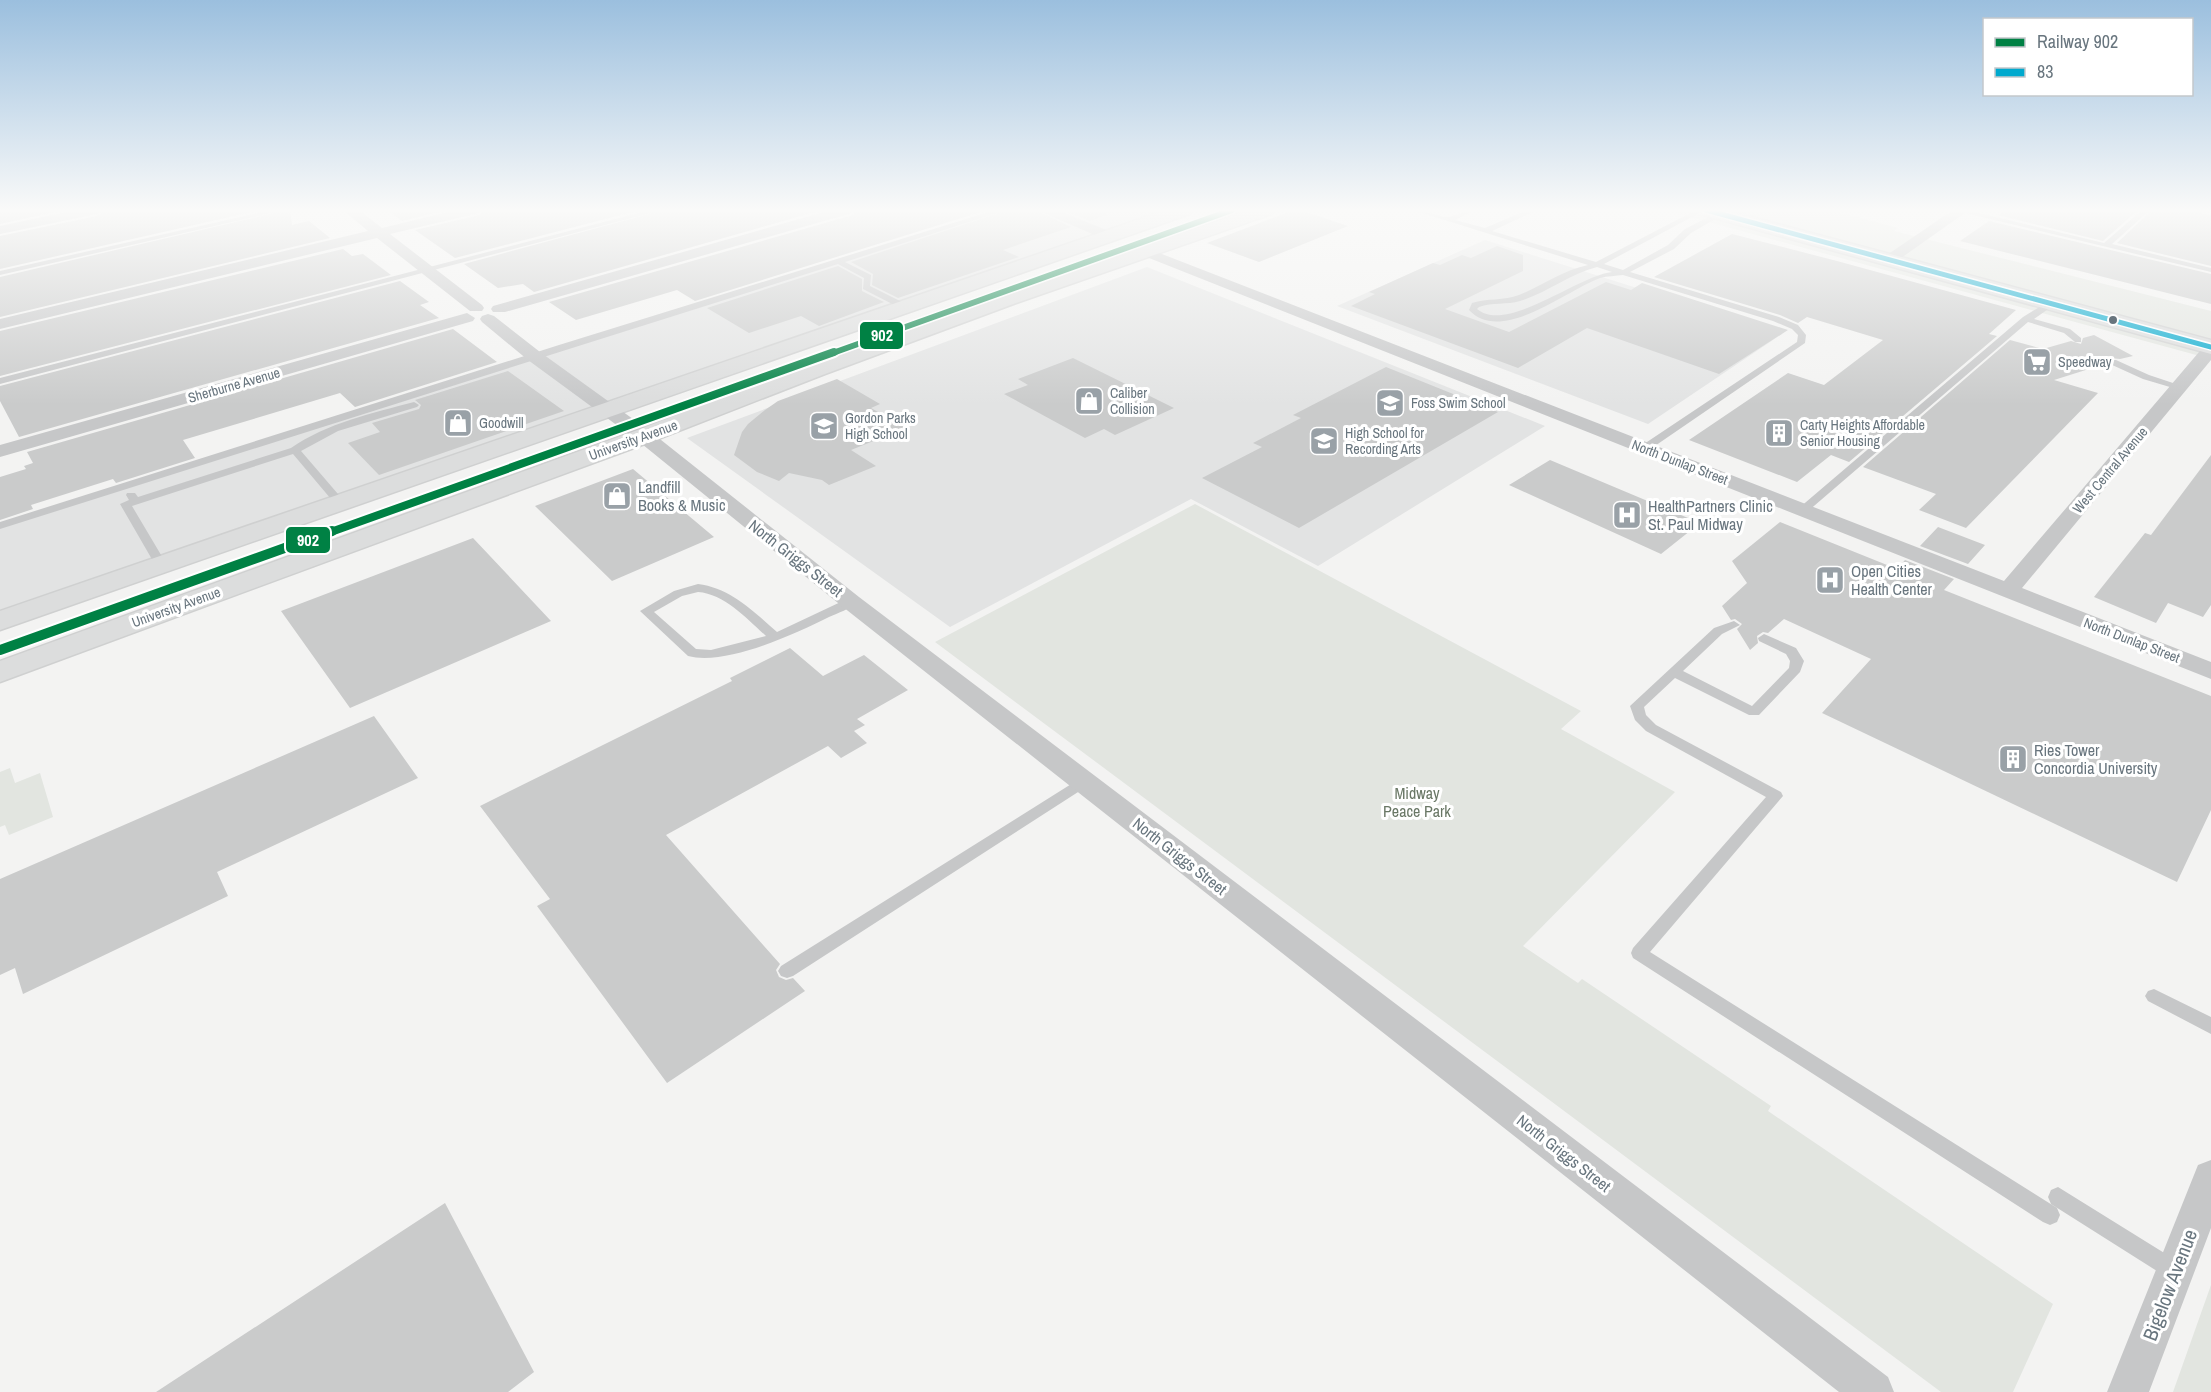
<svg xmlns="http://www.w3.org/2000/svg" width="2211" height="1392" viewBox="0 0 2211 1392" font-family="'Archivo Narrow',sans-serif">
  <rect width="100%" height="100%" fill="#f3f3f2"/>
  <path fill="#e2e3e3" d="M1003,210H1171L0,612V525Z
    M1485,240L1782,334L1648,424L1337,306Z
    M1147,267L1545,426L1318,566L1191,499L950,627L687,438Z"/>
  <path fill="#e2e5e0" d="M1665,210H1831L1898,228L1894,231L2211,311V359Z
    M1195,504L1581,711L1561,729L1675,792L1523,946L1578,983L1582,979L1771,1106L1768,1111L2053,1304L2013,1392H1941L935,642Z
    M10,768L15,783L40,773L53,817L9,835L5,825L0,827V772Z
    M2211,1285V1392H2173Z"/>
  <path fill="#cacbcb" d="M0,210H64L0,224Z
    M106,210H260L0,269V236L97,216Z
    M287,210H290L292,225L309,221L330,238L0,317V277Z
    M387,210H446L402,221Z
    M483,210H640L455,258L415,230L480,215Z
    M664,210H822L534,292L523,284L498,288L464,264Z
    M856,210H987L695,301L677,290L576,320L549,302L853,215Z
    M1008,210H1035L1071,227L1003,250L1019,257L898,298L872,285L873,274L851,262Z
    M1063,210H1107V215L1090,221Z
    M1294,210H1300L1348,226L1259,262L1207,243Z
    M2006,210H2138L2103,241L1998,215Z
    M2152,210H2187L2211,215V266L2117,243Z
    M1989,221L2211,274V304L1960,241Z
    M1732,234L1837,261L2016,310L1989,334L1997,336L1849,462L1831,455L1797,482L1689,440L1788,373L1824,385L1883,340L1807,317L1798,323L1780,315L1654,277Z
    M1497,246L1523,255V271L1445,309L1509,332L1606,282L1631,290L1642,283L1788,330L1719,374L1587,328L1518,368L1351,306L1375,294L1369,292L1433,263L1440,265L1462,255L1471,258Z
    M343,249L352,256L363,254L391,275L0,376V331Z
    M838,266L862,279V291L884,302L819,326L801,316L749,333L707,308Z
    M400,281L429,302L420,305L439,318L19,437L0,401V386Z
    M453,329L497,362L355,407L340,393L183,440L195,458L116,483L113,479L31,505L33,509L0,520V477L26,469L24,466L33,463L27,452Z
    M2094,335L2133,356L2120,359L2110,358L2108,363L2054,380L2098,393L1966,528L1919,510L1936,494L1863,467L2010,340L2043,349L2071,341L2081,344L2083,338Z
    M1073,358L1174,408L1115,435L1104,429L1085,438L1004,394L1028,385L1018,379Z
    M1386,367L1498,412L1299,528L1202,478L1262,447L1253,443L1301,418L1293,415Z
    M508,371L564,411L379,475L348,443L380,432L372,423L419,409L421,405L415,400Z
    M837,379L880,404L871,408L906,428L851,450L876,466L829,485L822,480L789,473L779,481L757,472L734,455L742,432L748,424L765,410L778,401Z
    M2211,455V605L2203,617L2168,603L2156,623L2094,597L2145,533L2151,535Z
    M1550,460L1700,523L1661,554L1509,485Z
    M633,469L714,537L612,581L535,506Z
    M1780,522L1897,569L1905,560L1954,579L1944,590L2211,696V810L2177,882L1822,713L1871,659L1784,619L1768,633L1763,632L1757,636L1758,643L1750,650L1737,629L1742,624L1735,619L1731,620L1722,606L1747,583L1732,561Z
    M1938,527L1985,545L1968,564L1920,546Z
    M473,538L551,621L350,708L281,611Z
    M790,648L823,676L864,655L908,690L857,719L865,725L854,731L867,743L841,758L828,746L666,835L780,964L776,970L779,977L786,980L793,978L805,991L667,1083L537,906L550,899L480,806L732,681L730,678Z
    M374,716L418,778L217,872L228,896L23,994L15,968L0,975V879Z
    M445,1203L534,1372L508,1392H156Z"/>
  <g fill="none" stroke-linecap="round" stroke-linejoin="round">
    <g stroke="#cfd0d0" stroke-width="3">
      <path id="secondary" d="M1166,210H1193L1190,214L0,630V611Z
        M1249,210H1275L1272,214L1019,302L825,374L653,441L0,682V661L635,431L809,364L1005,294Z
        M1696,210H1726L2211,340V354L1699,214Z"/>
    </g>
    <path fill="#c6c7c8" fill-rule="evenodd" d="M271,210H285L0,275V271Z
      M650,210H662L0,384V378Z
      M995,210H1006L845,262L871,275L870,286L908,305V309H902L863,289L864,278L838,264L0,529V522L559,345Z
      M1413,210C1425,210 1435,216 1447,217C1454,217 1464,210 1475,210L1455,220L1485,228L1527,210H1537L1492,231L1596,262L1696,210H1705L1604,264L1623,270L1668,245L1685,229L1722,210H1731L1691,233L1674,249L1630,272L1779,317L1798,325L1806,335L1805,343L1649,450H1641V446L1797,342L1798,335L1792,329L1773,321L1623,275C1616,276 1607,276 1600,278C1567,290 1501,345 1469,310L1472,303C1487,298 1504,301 1519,295C1542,286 1563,270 1588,265ZM1597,267L1612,272C1577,276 1507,334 1477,309L1479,307C1492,302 1507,305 1520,301C1547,293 1569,274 1597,267Z
      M1967,210L2104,243L2142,210H2150L2112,244L2211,268V272L1957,211Z
      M2051,300L2054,301V305L2034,319L2070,329L2081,338V342H2075L2064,333L2028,322L1807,512H1799V508L2023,317Z
      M2110,360H2116L2149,375L2185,387L2180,390L2143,379L2110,364Z
      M414,402L419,405L417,407L338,431L301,451L344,501V505H336L293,454L132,506L167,565L165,568H157L120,504L129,500L126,495L127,493H135L138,497L291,448C327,423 373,413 414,402Z
      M698,584C731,588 754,612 777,632L847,599L851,598L857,602C850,609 838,613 829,617C795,634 726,666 688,656L640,611L674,591ZM698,592C725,594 747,619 766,636L711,650L696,649L654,612L682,596Z
      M1734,621L1740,625L1722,634L1683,671L1752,706L1789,668L1790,661L1786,654L1759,641L1758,638L1764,634L1796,648L1804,661L1800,672L1759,715H1749L1675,678L1644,707L1646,715L1656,725L1781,792L1783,796L1650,952L2057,1208L2060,1215L2057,1222L2050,1225L2043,1222L1633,958L1631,953L1633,948L1766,797L1646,731L1635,720L1630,706L1714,628Z
      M1084,776L1089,777L1091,781L1089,785L793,976L787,978L781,976L778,971L781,966Z
      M2154,989L2211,1017V1034L2148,1001L2145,996L2148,991Z
      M2058,1187L2182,1264L2185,1271L2182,1278L2175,1281L2168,1278L2051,1204L2048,1197L2051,1190Z"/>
    <path fill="#c6c7c8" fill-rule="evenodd" d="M76,210H104L97,214L0,234V226Z
      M343,210H359L382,228L456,210H481L479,213L390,234L482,305L484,308L482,311H470L377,238L0,329V319L368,231Z
      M831,210H854L852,213L505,312H493L491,309L493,306Z
      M1037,210H1057L1114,233L1116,236L1114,239H1104Z
      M1953,210H1969L1894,263H1884L1882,260L1884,257Z
      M1149,249L2004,581L2205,345L2211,344V360L2022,588L2211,662V679L1144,256L1142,253Z
      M467,313L475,318L473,321L0,457V445Z
      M488,314L494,316L540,352L651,432L859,597L1888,1377L1894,1392H1839L843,607L637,440L528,360L482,322L480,319L482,316Z
      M2211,1160V1228L2149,1392H2107L2198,1165Z"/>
    <use href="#secondary" fill="#dcdddd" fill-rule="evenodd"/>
    <g stroke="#fff" stroke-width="8">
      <path id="bus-1" d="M1706,210L2211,347"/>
    </g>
    <use href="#bus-1" stroke="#00a9ce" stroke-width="5"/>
    <g stroke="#fff" stroke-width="9">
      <path id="rail-1-far2" d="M830,354L1232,210"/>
    </g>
    <g stroke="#fff" stroke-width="12">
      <path id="rail-1-far1" d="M328,533L834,352"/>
    </g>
    <g stroke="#fff" stroke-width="14">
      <path id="rail-1" d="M0,650L332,531"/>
    </g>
    <use href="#rail-1-far2" stroke="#008144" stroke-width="6"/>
    <use href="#rail-1-far1" stroke="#008144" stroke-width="8"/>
    <use href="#rail-1" stroke="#008144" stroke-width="10"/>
  </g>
  <linearGradient id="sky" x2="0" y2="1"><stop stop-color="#9bbfde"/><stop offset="0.52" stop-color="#fafaf9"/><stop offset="1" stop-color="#fafaf9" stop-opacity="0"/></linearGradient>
  <rect width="2211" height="405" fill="url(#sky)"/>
  <defs>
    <g id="supermarket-square" transform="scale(1.5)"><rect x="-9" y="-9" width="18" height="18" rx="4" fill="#99a1a7" stroke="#fff"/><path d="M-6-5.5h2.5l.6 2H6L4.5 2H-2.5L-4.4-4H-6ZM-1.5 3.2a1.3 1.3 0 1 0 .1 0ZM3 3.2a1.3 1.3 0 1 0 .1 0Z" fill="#fff"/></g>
    <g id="shop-square" transform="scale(1.5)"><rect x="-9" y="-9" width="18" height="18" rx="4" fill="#99a1a7" stroke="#fff"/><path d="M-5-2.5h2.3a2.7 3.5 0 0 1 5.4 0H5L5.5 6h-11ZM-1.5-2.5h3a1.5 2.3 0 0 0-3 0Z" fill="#fff"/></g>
    <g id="school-square" transform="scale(1.5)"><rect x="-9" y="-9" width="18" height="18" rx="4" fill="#99a1a7" stroke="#fff"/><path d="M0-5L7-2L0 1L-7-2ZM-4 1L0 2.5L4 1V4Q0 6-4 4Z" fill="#fff"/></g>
    <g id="building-square" transform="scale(1.5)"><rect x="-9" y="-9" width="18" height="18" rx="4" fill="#99a1a7" stroke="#fff"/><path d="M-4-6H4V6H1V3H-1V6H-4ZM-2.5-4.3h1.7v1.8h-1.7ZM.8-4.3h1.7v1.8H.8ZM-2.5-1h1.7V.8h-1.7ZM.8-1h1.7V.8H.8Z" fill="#fff"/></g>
    <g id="hospital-square" transform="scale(1.5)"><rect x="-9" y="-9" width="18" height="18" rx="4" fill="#99a1a7" stroke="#fff"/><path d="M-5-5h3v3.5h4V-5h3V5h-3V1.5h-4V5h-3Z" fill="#fff"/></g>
  </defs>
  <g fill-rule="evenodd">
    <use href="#supermarket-square" x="2037" y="362"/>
    <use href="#shop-square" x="1089" y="401"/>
    <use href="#school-square" x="1390" y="403"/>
    <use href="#shop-square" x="458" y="423"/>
    <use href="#school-square" x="824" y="426"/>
    <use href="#building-square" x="1779" y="433"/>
    <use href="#school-square" x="1324" y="441"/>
    <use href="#shop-square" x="617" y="496"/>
    <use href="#hospital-square" x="1627" y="515"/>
    <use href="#hospital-square" x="1830" y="580"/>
    <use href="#building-square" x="2013" y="759"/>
  </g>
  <circle fill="#68757e" stroke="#fff" stroke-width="2" cx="2113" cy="320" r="5"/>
  <g text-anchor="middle" stroke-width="6" stroke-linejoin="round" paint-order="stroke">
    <g font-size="14" fill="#68757e" stroke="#fff" text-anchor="start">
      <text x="2058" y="367">Speedway</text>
      <text x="1110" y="398">Caliber<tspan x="1110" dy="16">Collision</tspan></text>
      <text x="1411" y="408">Foss Swim School</text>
      <text x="845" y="423">Gordon Parks<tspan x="845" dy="16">High School</tspan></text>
      <text x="479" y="428">Goodwill</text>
      <text x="1800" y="430">Carty Heights Affordable<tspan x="1800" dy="16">Senior Housing</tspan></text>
      <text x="1345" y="438">High School for<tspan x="1345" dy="16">Recording Arts</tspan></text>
    </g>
    <g font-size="14" fill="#68757e" stroke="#fff">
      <text transform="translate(234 385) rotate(-16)" y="5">Sherburne Avenue</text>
      <text transform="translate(633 440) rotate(-20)" y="5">University Avenue</text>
      <text transform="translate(1680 462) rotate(21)" y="5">North Dunlap Street</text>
      <text transform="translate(2110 470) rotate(-50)" y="5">West Central Avenue</text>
      <text transform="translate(176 607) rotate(-20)" y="5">University Avenue</text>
      <text transform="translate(2132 640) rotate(21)" y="5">North Dunlap Street</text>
    </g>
    <g font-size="16" fill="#68757e" stroke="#fff" text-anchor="start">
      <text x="638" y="493">Landfill<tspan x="638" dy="18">Books &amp; Music</tspan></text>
      <text x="1648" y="512">HealthPartners Clinic<tspan x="1648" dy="18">St. Paul Midway</tspan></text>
      <text x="1851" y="577">Open Cities<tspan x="1851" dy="18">Health Center</tspan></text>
      <text x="2034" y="756">Ries Tower<tspan x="2034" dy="18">Concordia University</tspan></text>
    </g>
    <g font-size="16" fill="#68757e" stroke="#fff">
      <text transform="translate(796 558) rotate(38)" y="6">North Griggs Street</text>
      <text transform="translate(1180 856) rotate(38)" y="6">North Griggs Street</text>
      <text transform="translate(1564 1153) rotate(38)" y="6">North Griggs Street</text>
    </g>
    <g font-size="16" fill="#697765" stroke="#fff">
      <text x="1417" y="799">Midway<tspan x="1417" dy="18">Peace Park</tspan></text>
    </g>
    <g font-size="20" fill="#68757e" stroke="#fff">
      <text transform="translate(2170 1285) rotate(-69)" y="7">Bigelow Avenue</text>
    </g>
  </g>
  <g stroke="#fff" stroke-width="2">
    <rect x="859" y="321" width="45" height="29" rx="6" fill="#008144"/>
    <rect x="285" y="526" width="46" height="28" rx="6" fill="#008144"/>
  </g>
  <g font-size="16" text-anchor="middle" font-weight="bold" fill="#fff">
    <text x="882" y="341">902</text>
    <text x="308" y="546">902</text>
  </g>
  <rect x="1983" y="18" width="210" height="78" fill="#ffffff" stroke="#c3c8cb" stroke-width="1.5"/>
  <rect x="1995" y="38" width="30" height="9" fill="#008144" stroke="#c3c8cb" stroke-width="1.5"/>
  <text x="2037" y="48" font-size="18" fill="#68757e">Railway 902</text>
  <rect x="1995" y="68" width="30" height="9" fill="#00a9ce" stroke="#c3c8cb" stroke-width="1.5"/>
  <text x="2037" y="78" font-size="18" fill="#68757e">83</text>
</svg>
